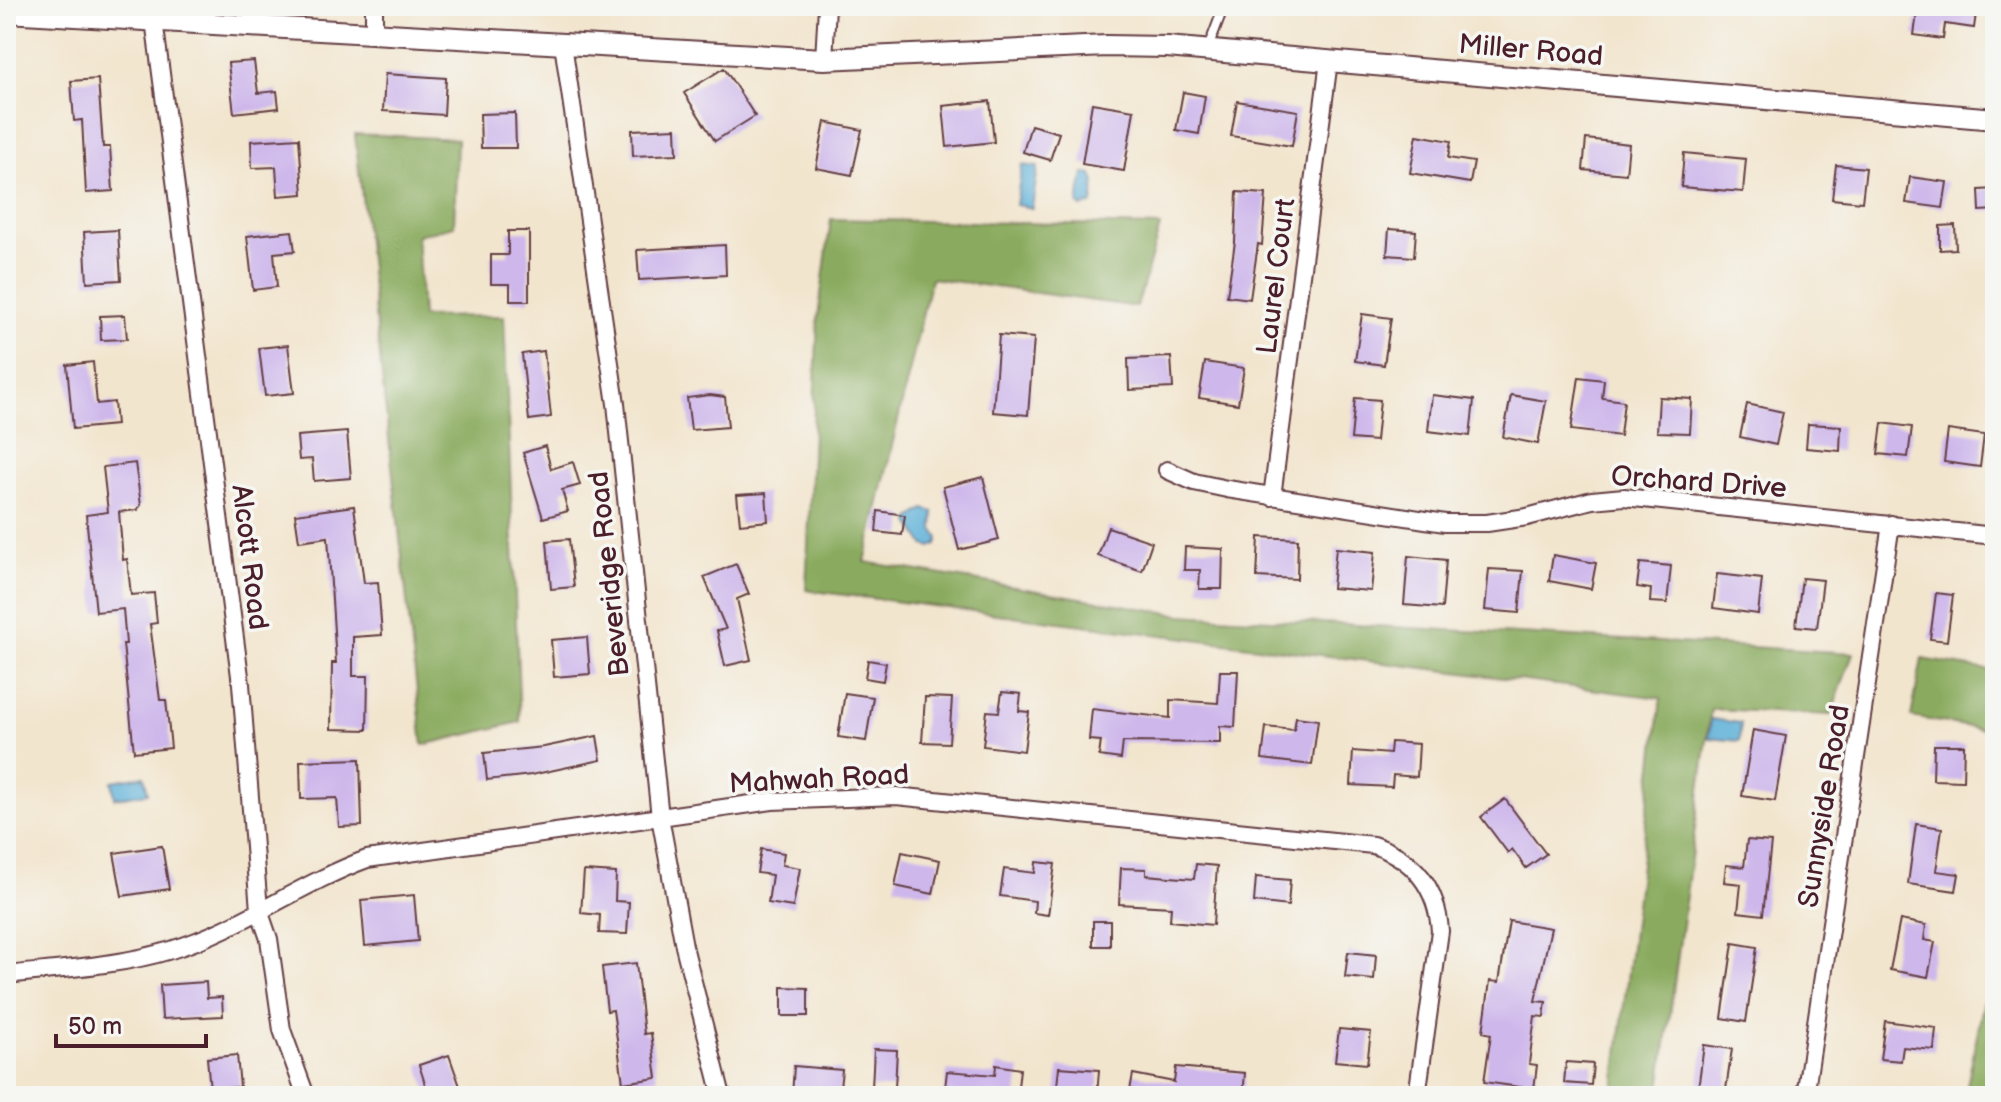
<svg xmlns="http://www.w3.org/2000/svg" width="2001" height="1102" viewBox="0 0 2001 1102" font-family="'Balsamiq Sans',sans-serif">
  <rect width="100%" height="100%" fill="#f6f6f2"/>
  <filter id="ink" filterUnits="userSpaceOnUse"><feTurbulence type="fractalNoise" baseFrequency=".0125" numOctaves="2"/><feDisplacementMap in="SourceGraphic" scale="16" xChannelSelector="R" yChannelSelector="G"/><feConvolveMatrix kernelMatrix="1 2 1 2 8 2 1 2 1" color-interpolation-filters="sRGB"/></filter>
  <filter id="wash" filterUnits="userSpaceOnUse"><feTurbulence type="fractalNoise" baseFrequency=".006" numOctaves="4" result="noise"/><feDisplacementMap in="SourceGraphic" scale="32" xChannelSelector="R" yChannelSelector="G"/><feGaussianBlur stdDeviation="1.8" result="paint"/><feColorMatrix in="noise" values="0 0 0 0 0 0 0 0 0 0 0 0 0 0 0 0 0 1.4 0 .05"/><feComposite in="paint" operator="in"/></filter>
  <g filter="url(#wash)">
    <rect width="100%" height="100%" fill="#f2e5ce"/>
    <path fill="#8aab5f" stroke="#6a6545" stroke-width="2" d="M355,134L457,139L454,226L417,235L422,317L504,316L520,722L423,745Z
      M831,219L1160,226L1137,307L931,278L865,562L1182,615L1853,653L1831,715L1711,709L1659,1096H1613L1661,698L806,590L818,317Z
      M1922,659L1995,671V731L1911,717Z
      M1995,945V1096H1965Z"/>
    <path fill="#5db0d8" stroke="#546882" stroke-width="2" d="M1022,165L1038,167L1032,208L1016,205Z
      M1092,174L1095,182L1092,204L1081,207L1078,203L1084,174Z
      M924,509L934,512L933,529L939,538L937,544L931,547L924,545L910,523L911,518Z
      M1711,719L1741,723L1739,741L1709,738Z
      M144,776L148,793L115,798L112,781Z"/>
    <g id="blocks">
      <path fill="#ceb7eb" d="M1918,6H1977L1974,28L1945,24L1943,39L1914,35Z
        M254,61L258,93L277,91L279,108L234,113L228,63Z
        M724,68L755,116L715,141L684,93Z
        M385,74L446,78L444,115L383,111Z
        M98,79L103,147H110L113,191L86,193L82,120L74,121L71,81Z
        M1183,92L1205,96L1199,134L1176,130Z
        M990,101L994,142L947,147L943,106Z
        M1237,101L1298,111L1292,146L1231,136Z
        M1092,103L1134,110L1124,171L1082,164Z
        M515,113L516,148H481L480,114Z
        M825,122L862,130L852,175L816,168Z
        M1031,125L1059,133L1050,160L1023,152Z
        M676,128L677,154L633,156L632,130Z
        M1417,135L1451,141L1448,158L1474,162L1470,183L1410,173Z
        M299,138L303,194L278,196L276,167L252,168L251,141Z
        M1586,139L1629,144L1626,174L1583,170Z
        M1684,153L1746,159L1743,192L1681,187Z
        M1836,165L1866,168L1862,202L1832,199Z
        M1910,177L1947,182L1943,208L1906,203Z
        M1995,189V210L1980,211L1979,190Z
        M1237,192L1266,194L1262,245L1258,244L1250,299L1227,296L1235,242Z
        M1955,225L1956,249L1940,250V226Z
        M1389,229L1416,231L1414,257L1387,255Z
        M118,230L121,280L87,282L84,232Z
        M292,231L295,251L274,253L277,287L253,290L247,236Z
        M508,231H529V301H510V284H491V255H508Z
        M725,245L726,275L639,280L637,250Z
        M1362,314L1391,318L1384,365L1355,361Z
        M125,315L127,339L101,340L100,316Z
        M999,335L1034,338L1028,415L993,412Z
        M288,345L294,393L265,396L259,348Z
        M544,351L551,417L529,420L522,354Z
        M1171,357L1173,388L1129,390L1128,359Z
        M93,362L97,404L114,402L116,425L73,429L67,365Z
        M1205,362L1244,368L1238,404L1199,398Z
        M1579,377L1604,380L1602,398L1624,401L1620,436L1571,430Z
        M710,395L725,397L728,427L691,430L687,398Z
        M1432,395L1474,400L1470,436L1428,431Z
        M1511,395L1546,401L1538,444L1503,437Z
        M1659,397L1692,399L1690,433L1657,432Z
        M1355,398L1380,400L1376,441L1351,439Z
        M1747,404L1783,412L1776,445L1740,437Z
        M1882,423L1912,427L1908,457L1878,454Z
        M1808,424L1841,426L1840,451L1806,448Z
        M1948,430L1984,435L1980,467L1944,462Z
        M347,432L351,478L314,481L312,459L299,460L297,436Z
        M545,446L551,469L573,462L580,485L562,490L568,511L543,518L523,453Z
        M135,463L141,505L137,510L119,512L123,560L127,559L131,595L154,593L157,623L150,624L160,700H166L171,748L134,752L123,644H126L123,609L96,612L86,515L108,512L103,467Z
        M983,477L999,540L959,550L943,487Z
        M766,493L768,521L740,524L737,495Z
        M354,506L364,583L378,582L382,635L353,637V676H368L367,730L331,729L332,663H336L328,537L299,541L295,514Z
        M878,511L905,515L902,535L876,532Z
        M1108,527L1152,542L1142,571L1098,556Z
        M1259,537L1298,539L1297,579L1257,577Z
        M569,539L574,587L551,589L547,541Z
        M1185,547L1223,549L1222,589H1199L1200,570H1184Z
        M1336,548L1375,552L1371,591L1332,588Z
        M1553,555L1596,563L1591,589L1549,581Z
        M1408,556L1446,560L1442,608L1404,605Z
        M1640,563L1671,566L1667,603L1650,602L1651,589L1637,587Z
        M736,564L749,594L737,599L751,660L725,666L717,631L726,629L704,577Z
        M1489,569L1523,571L1519,613L1485,610Z
        M1717,574L1762,579L1758,614L1713,608Z
        M1802,578L1823,580L1817,628L1796,626Z
        M1936,593L1953,595L1947,641L1930,639Z
        M587,637L590,674L554,677L551,640Z
        M868,660L886,663L883,681L865,678Z
        M1220,671H1238L1235,727L1220,726V743L1123,742L1121,759L1099,756L1101,741L1089,740L1092,709L1170,718V700L1218,703Z
        M1002,692L1021,694L1019,711L1029,712L1024,751L983,746L987,711L999,712Z
        M845,693L873,697L866,741L838,737Z
        M925,697L952,698L949,743L922,742Z
        M1296,717L1318,720L1312,765L1262,759L1266,727L1294,730Z
        M1753,730L1786,736L1775,801L1742,796Z
        M597,736L601,760L531,775L487,780L484,753L544,747Z
        M1391,742L1419,744L1417,777L1393,775L1392,787L1351,785L1353,751L1390,754Z
        M1934,745H1964L1963,781L1933,780Z
        M360,759L362,826L339,827L337,798L301,799L300,761Z
        M1505,799L1546,854L1526,868L1512,849L1508,853L1481,817Z
        M1916,824L1942,828L1936,871L1959,874L1956,891L1908,884Z
        M1747,840L1771,842L1763,915L1738,912L1741,884L1724,882L1726,865L1744,867Z
        M162,846L169,889L122,896L114,853Z
        M761,849L784,853L782,865L800,868L793,907L768,903L772,875L757,873Z
        M902,852L940,860L933,894L895,886Z
        M1036,862L1055,864L1048,915L1034,913L1035,901L1000,896L1004,869L1035,873Z
        M1196,864L1217,866L1213,925L1170,921L1171,907L1119,904L1121,868L1146,869V875L1194,879Z
        M584,871L616,873L615,901L629,902L627,934L599,933L600,915L581,913Z
        M1256,877L1290,880L1288,906L1254,902Z
        M414,895L418,941L365,946L361,900Z
        M1900,920L1926,925L1924,940L1935,942L1928,977L1890,970Z
        M1093,921H1110V946H1093Z
        M1509,921L1551,928L1535,1001L1546,1002L1544,1017L1535,1016L1529,1064L1537,1065L1534,1089L1484,1082L1491,1034L1483,1032L1490,981L1499,982Z
        M1733,943L1757,947L1746,1022L1722,1018Z
        M1348,952L1376,955L1374,980L1345,977Z
        M636,963L644,1034L651,1033L657,1078L623,1083L613,1010L607,1011L602,967Z
        M206,982L207,998L222,997L223,1016L162,1019L160,985Z
        M782,987L808,988V1016H782Z
        M1885,1021L1936,1028L1934,1050L1903,1047L1901,1061L1880,1059Z
        M1339,1029L1371,1032L1367,1064L1335,1061Z
        M1704,1045L1732,1049L1725,1096H1697Z
        M874,1049L897,1050L895,1088H872Z
        M237,1055L240,1087L210,1089L207,1058Z
        M449,1055L462,1092L429,1096L419,1065Z
        M1566,1062L1593,1064L1591,1085L1564,1083Z
        M996,1065L1020,1069L1017,1096H944L947,1071L995,1075Z
        M794,1066L842,1070L839,1096H792Z
        M1059,1067L1099,1070L1097,1096H1056Z
        M1176,1067L1245,1073L1243,1096H1129L1133,1074L1174,1082Z"/>
    </g>
  </g>
  <g filter="url(#ink)">
    <use href="#blocks" fill-opacity="0" stroke="#633d43" stroke-width="2"/>
    <g fill="none" stroke-linecap="round" stroke-linejoin="round">
      <g stroke="#633d43" stroke-width="12">
        <path id="service" d="M1207,51L1224,6"/>
      </g>
      <g stroke="#633d43" stroke-width="20">
        <path id="minor" d="M374,6V33
          M154,20L241,684L259,910L269,939L282,1030L306,1096
          M563,44L616,404L660,817L684,946L722,1096
          M824,59L827,6
          M1167,470L1194,482L1227,489L1445,523H1487L1527,517L1592,500L1624,497L1995,536
          M1272,497L1329,61
          M6,975C60,969 119,966 171,950C240,929 299,884 367,859L772,801L896,796L1373,845C1415,859 1437,888 1440,931L1417,1096
          M1805,1096L1891,524"/>
      </g>
      <g stroke="#633d43" stroke-width="24">
        <path id="tertiary" d="M6,12L824,59L1107,46L1167,47L1995,119"/>
      </g>
      <use href="#service" stroke="#fff" stroke-width="8"/>
      <use href="#minor" stroke="#fff" stroke-width="16"/>
      <use href="#tertiary" stroke="#fff" stroke-width="20"/>
    </g>
  </g>
  <g text-anchor="middle" stroke-width="7" stroke-linejoin="round" paint-order="stroke">
    <g font-size="28" fill="#4a1f2b" stroke="#f6f6f2">
      <text transform="translate(1531 49) rotate(5)" y="10">Miller Road</text>
      <text transform="translate(1275 276) rotate(-83)" y="10">Laurel Court</text>
      <text transform="translate(1699 481) rotate(4)" y="10">Orchard Drive</text>
      <text transform="translate(251 557) rotate(83)" y="10">Alcott Road</text>
      <text transform="translate(608 574) rotate(-96)" y="10">Beveridge Road</text>
      <text transform="translate(819 778) rotate(-3)" y="10">Mahwah Road</text>
      <text transform="translate(1823 806) rotate(-81)" y="10">Sunnyside Road</text>
    </g>
  </g>
  <rect width="2001" height="1102" fill="none" stroke="#f6f6f2" stroke-width="32"/>
  <path d="M56 1034v12h150v-12" fill="none" stroke="#4a1f2b" stroke-width="4"/>
  <text x="68" y="1034" font-size="24" fill="#4a1f2b" stroke="#f6f6f2" stroke-width="6" paint-order="stroke">50 m</text>
</svg>
